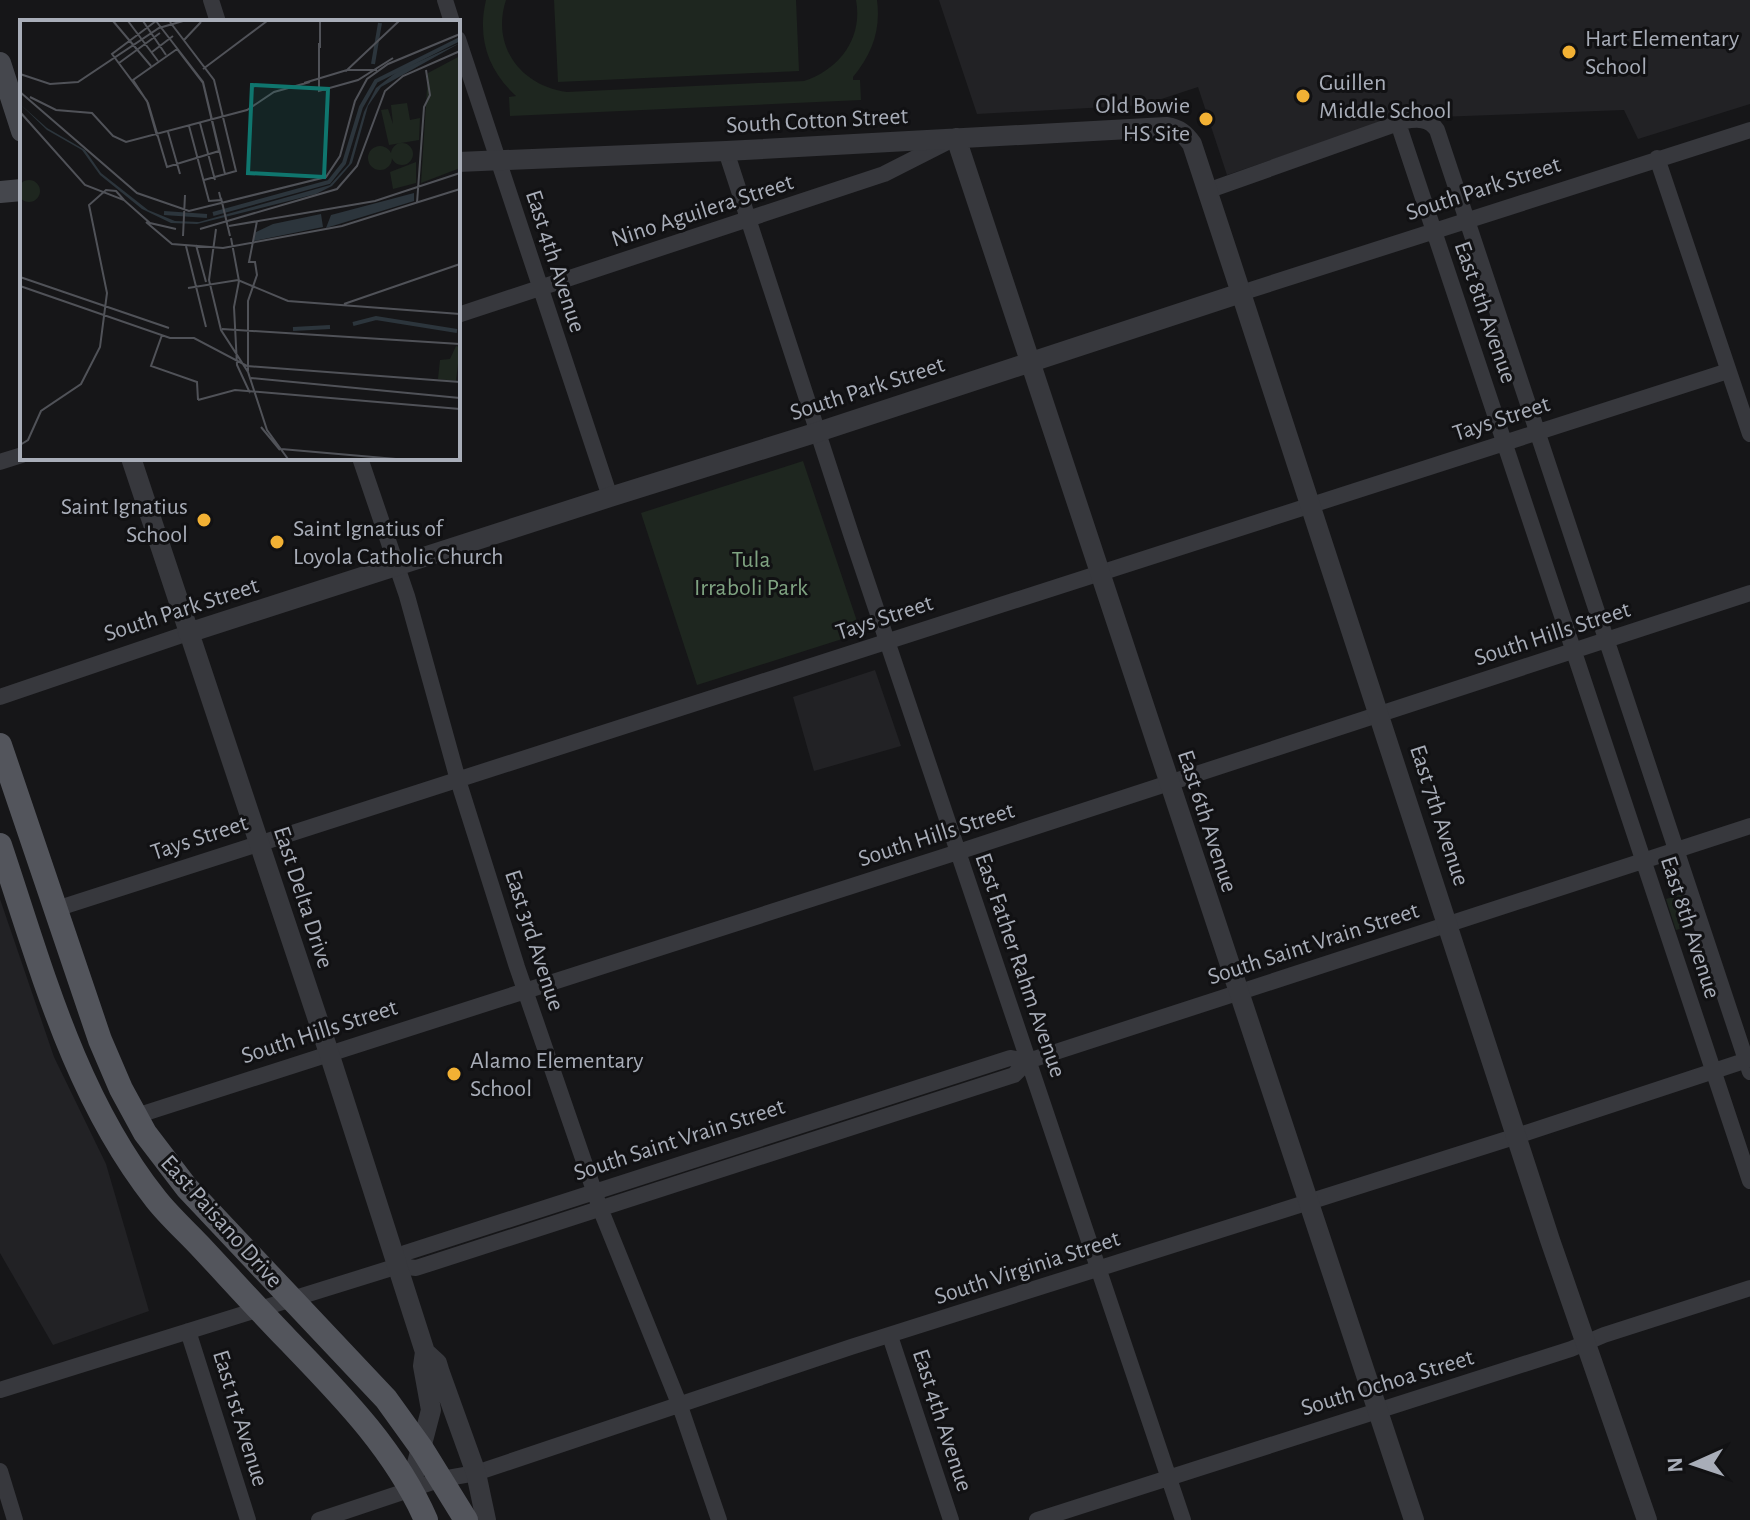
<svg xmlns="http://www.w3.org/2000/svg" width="1750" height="1520" viewBox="0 0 1750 1520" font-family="'Alegreya Sans',sans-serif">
  <rect width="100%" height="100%" fill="#161618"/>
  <path fill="#222225" d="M939,0H1750V104L1638,139L1624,110L1438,117L1409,113L1227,175L1198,87L1143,105L977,114Z
    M875,670L901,746L814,771L793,697Z
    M0,899L54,1057L106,1164L149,1311L53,1345L0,1253Z"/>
  <path fill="#1e261f" d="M486,0H506C491,45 520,86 567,92L804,81C840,69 863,38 856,0H877C881,30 872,54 853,77V80H860L861,100L510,116L509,97L516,96C488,70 477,38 486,0Z
    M554,0H796L799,71L558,82Z
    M803,461L861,633L697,685L641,513Z
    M1682,894L1692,925L1676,930L1666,899Z"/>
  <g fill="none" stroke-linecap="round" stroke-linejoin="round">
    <path stroke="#37383d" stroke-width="16" d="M211,0L218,22
      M445,0L452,22
      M458,39L610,497
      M1398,123L1750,1181
      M726,151L852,537L1183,1520
      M1657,158L1750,434
      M1207,191L1404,121C1417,119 1429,118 1437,130L1750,1072
      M1241,293L1750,130
      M458,315L884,174L953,139
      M360,458L407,596L458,780L517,967L600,1208L680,1406L719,1520
      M0,462L22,455
      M0,697L188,633
      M56,909L1728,371
      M136,1116L958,852L1750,593
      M398,1266L405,1253L1010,1058L1028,1061
      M188,1331L248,1520
      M890,1336L951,1520
      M0,1390L398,1266L416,1268L1014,1075L1028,1061L1750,826
      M0,1471L15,1520
      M319,1520L442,1479L476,1473L851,1347L1517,1136L1750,1059
      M1037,1520L1571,1349L1604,1335L1750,1288"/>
    <path stroke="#37383d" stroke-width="20" d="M956,138L1414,1520
      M458,162L726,151L1166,127C1179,129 1185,134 1192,144L1241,293L1550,1240L1647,1520
      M131,458L329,1053L425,1352L423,1366L431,1410L410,1490
      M188,633L610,497L818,432L1241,293
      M425,1352L437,1363L440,1373L476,1473L486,1520"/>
    <path stroke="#45474d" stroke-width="22" d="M0,63L22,131
      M0,192L22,190"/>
    <path stroke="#53555c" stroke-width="24" d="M0,745L100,1040L121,1089L145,1133L187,1188L386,1399L422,1449L466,1520
      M0,845C41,967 74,1095 155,1198C168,1215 185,1230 200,1246C229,1277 257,1308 287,1339C340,1394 395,1449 426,1520"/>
  </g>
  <g fill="#f2b134" stroke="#111113" stroke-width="3">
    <circle cx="1569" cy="52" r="8"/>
    <circle cx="1303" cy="96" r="8"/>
    <circle cx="1206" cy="119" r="8"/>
    <circle cx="204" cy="520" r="8"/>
    <circle cx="277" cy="542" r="8"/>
    <circle cx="454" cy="1074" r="8"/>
  </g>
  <g text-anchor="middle" stroke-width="6" stroke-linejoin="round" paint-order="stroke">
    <g font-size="24" fill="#a8adb8" stroke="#111113" text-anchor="start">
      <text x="1585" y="46">Hart Elementary<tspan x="1585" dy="28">School</tspan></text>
      <text x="1319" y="90">Guillen<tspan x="1319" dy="28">Middle School</tspan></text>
      <text x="1190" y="113" text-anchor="end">Old Bowie<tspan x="1190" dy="28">HS Site</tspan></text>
      <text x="188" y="514" text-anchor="end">Saint Ignatius<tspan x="188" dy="28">School</tspan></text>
      <text x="293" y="536">Saint Ignatius of<tspan x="293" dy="28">Loyola Catholic Church</tspan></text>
      <text x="470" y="1068">Alamo Elementary<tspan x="470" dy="28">School</tspan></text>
    </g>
    <g font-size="24" fill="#a8adb8" stroke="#111113">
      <text transform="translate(817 120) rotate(-3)" y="8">South Cotton Street</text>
      <text transform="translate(1483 188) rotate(-18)" y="8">South Park Street</text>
      <text transform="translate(702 210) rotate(-18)" y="8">Nino Aguilera Street</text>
      <text transform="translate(556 261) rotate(72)" y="8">East 4th Avenue</text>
      <text transform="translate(1486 312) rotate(71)" y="8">East 8th Avenue</text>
      <text transform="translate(867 388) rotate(-18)" y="8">South Park Street</text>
      <text transform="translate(1501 418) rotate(-18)" y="8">Tays Street</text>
      <text transform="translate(181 609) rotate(-18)" y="8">South Park Street</text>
      <text transform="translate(884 617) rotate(-18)" y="8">Tays Street</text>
      <text transform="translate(1552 633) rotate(-18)" y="8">South Hills Street</text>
      <text transform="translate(1440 815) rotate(72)" y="8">East 7th Avenue</text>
      <text transform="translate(1208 821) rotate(72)" y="8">East 6th Avenue</text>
      <text transform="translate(936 834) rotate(-18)" y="8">South Hills Street</text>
      <text transform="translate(199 837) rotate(-18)" y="8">Tays Street</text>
      <text transform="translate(304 897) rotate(72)" y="8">East Delta Drive</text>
      <text transform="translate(1691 927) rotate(72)" y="8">East 8th Avenue</text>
      <text transform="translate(535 940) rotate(72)" y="8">East 3rd Avenue</text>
      <text transform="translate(1313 943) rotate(-18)" y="8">South Saint Vrain Street</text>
      <text transform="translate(1021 965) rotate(71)" y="8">East Father Rahm Avenue</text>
      <text transform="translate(319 1031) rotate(-18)" y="8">South Hills Street</text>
      <text transform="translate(679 1139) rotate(-18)" y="8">South Saint Vrain Street</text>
      <text transform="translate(222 1221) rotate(48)" y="8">East Paisano Drive</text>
      <text transform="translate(1027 1267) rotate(-18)" y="8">South Virginia Street</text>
      <text transform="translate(1387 1382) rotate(-17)" y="8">South Ochoa Street</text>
      <text transform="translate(241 1418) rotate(73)" y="8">East 1st Avenue</text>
      <text transform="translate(943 1420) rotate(72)" y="8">East 4th Avenue</text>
    </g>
    <g font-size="24" fill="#7fa381" stroke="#111113">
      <text x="751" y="567">Tula<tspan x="751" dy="28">Irraboli Park</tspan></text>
    </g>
  </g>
  <g transform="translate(20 20)">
    <rect width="440" height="440" fill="#161618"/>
    <path d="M440,36V148L401,163L408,53ZM387,83L390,100L400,98L399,120L369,125L361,90L368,89L373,104L371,85ZM371 134a11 11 0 1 1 22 0a11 11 0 1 1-22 0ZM348 138a12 12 0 1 1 24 0a12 12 0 1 1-24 0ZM396,142V163L373,169L370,152ZM-2 171a11 11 0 1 1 22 0a11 11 0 1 1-22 0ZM436,326L440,327L436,361L418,359L420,340L430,339Z" fill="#1e261f"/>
    <path d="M440,23L361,67L348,86L332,143L312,166L296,174L177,204L151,203L122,189L80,155L62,130L27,110L0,84L27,108L65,130L81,153L128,190L155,201L179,202L310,165L329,144L344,92L356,68L378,51ZM394,173V181L306,208L311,195ZM301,194L303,207L234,221V213L253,204Z" fill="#2c353c"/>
    <path fill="none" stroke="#2c353c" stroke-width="4" d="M353,44L360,3M144,193L187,196M193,194L309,162L324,143L341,87L356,61L440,19M333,304L356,298L437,311M273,309L310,307"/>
    <path fill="none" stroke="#505258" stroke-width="2" d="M93,1L131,46M108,1L138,41M123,1L146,35M136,1L183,62L205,154M136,1L92,34L127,81L137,116M150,2L194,60L216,151L184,160M164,20L181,2M299,23V71L338,60L373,38M300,28V1M157,29L183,63L199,131L147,147L128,83L113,60ZM132,32L153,16M99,43L140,13M183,49L247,1M326,51L379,1M0,54L30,64L58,62L139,8L163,1M284,63L327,50H357M0,72L117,173L169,191L306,157L320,136L335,81L347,59L368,44L440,14M10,77L36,90L72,93L93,116L106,122L227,90L254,72L290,62M0,92L65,165L104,180L130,203L156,209M180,103L195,160M169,106L189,181L201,180L199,172M148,112L160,154M201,178L210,216M397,183L404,87L410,75L406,50M126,202L152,224L203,228L322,206L440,169M209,206L355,181L440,153M180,209L317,169L337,146L365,71L383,56L440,31M196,209L189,260L201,310L228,352L247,410L268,439M163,216L165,175M211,218L219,261L214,287L217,345L230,373M176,225L186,262M166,226L186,307M0,257L149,308M0,266L150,318H174L227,346L440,362M168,268L218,260L268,281L440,294M324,284L440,244M202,309L440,324M142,315L131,346L177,362L178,380M228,351V281L237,255L235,242H229L237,201M231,358L440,378M178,380L215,370L440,389M241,407L260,430M0,425L8,420L21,391L61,364L80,327L87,273L69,185L86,170L96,171L104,180M261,429L376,439"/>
    <path fill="#0f766e" fill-opacity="0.15" stroke="#0f766e" stroke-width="4" d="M232,65L308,69L304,157L228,153Z"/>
    <rect width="440" height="440" fill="none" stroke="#a8adb8" stroke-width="4"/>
  </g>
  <g transform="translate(1694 1464) rotate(267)" stroke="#111113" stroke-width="6" paint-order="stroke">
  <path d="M0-6L14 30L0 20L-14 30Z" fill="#a8adb8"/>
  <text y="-12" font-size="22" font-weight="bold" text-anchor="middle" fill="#a8adb8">N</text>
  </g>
</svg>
